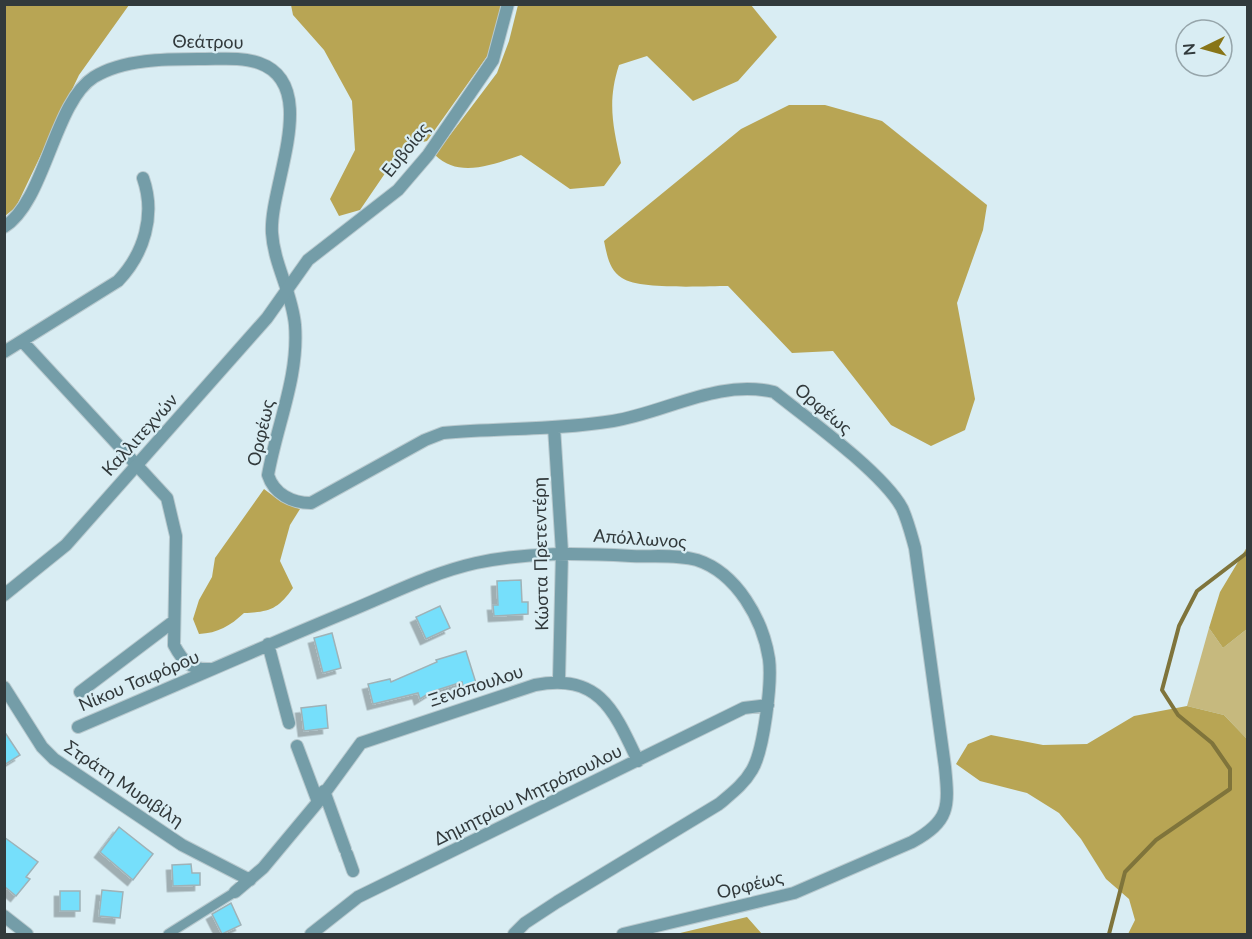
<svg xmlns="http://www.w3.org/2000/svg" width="1252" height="939" viewBox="0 0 1252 939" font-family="Lato,sans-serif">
  <defs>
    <filter id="shadow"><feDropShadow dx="-5.5" dy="5.5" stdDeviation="0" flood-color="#0004"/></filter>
  </defs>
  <rect width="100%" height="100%" fill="#d9edf3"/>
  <path fill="#c6b97e" d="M1209,628L1223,648L1247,629V739L1224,715L1187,706Z"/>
  <path fill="#b8a554" d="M5,5H129L79,75L16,207L5,216Z
    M291,5H502L488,55L427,141L403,147L360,210L339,216L330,199L355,150L352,101L324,50L293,15Z
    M518,5H751L777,37L738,81L693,101L647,56L619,65C607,102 613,126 621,163L604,186L570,189L521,155C494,164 459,179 435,155L497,73L509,41Z
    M789,105H825L882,121L987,205L983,230L957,303L975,399L965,430L931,446L891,425L833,351L792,353L728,286C705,286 640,290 622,278C609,270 607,255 604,241L741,129Z
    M264,489L280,501L300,509L290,525L280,561L293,588C278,609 270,612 244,613C230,626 218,633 199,634L193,619L199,600L212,577L215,558Z
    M1247,547V629L1223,648L1209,628L1220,592Z
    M1187,706L1224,715L1247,739V934H1128L1135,920L1129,899L1106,879L1081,839L1059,813L1027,793L980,781L956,764L968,744L991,735L1043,745L1087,744L1134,716Z
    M747,917L762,934H676Z"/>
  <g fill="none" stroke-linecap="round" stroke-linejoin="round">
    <path stroke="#7f743b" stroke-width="4" d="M1109,934L1125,872L1156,840L1230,789V769L1212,743L1178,715L1162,690L1179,626L1197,591L1248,552"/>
  </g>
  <path fill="#76dffb" stroke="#9fb2b7" stroke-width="1.5" filter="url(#shadow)" d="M521,580L522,602H528V614L494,616L493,605H498L497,581Z
    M440,606L450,628L426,639L416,617Z
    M332,633L341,668L323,673L314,638Z
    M466,651L476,683L463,686L462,682L431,692L420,699L418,693L373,704L368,684L390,679L391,682L437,662L436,660Z
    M326,705L328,728L304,731L301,708Z
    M4,731L20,755L4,765Z
    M119,827L153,854L133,880L100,852Z
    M4,837L38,862L26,877L30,879L16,896L4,886Z
    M191,864L192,873H200V885L173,886L172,865Z
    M102,890L123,892L120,918L99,916Z
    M60,891H80V911H60Z
    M231,903L241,925L222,934L212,914Z"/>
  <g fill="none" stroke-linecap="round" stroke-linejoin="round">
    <g stroke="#b8c9ce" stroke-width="11">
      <path id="pedestrian" d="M168,934L235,892"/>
    </g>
    <g stroke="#b8c9ce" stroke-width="14">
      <path id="minor" d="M4,227C45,202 54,102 94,77C125,58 170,59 205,59C222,59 242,57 259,63C322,85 269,186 272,233C274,265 292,292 295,325C299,377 277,424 268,475C274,494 292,503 311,503L425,440L443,433C500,428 557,430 613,421C667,412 718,379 774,392C807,418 883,473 902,508C908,521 911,534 915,548L945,767C949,807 950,821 912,842L794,893L623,934
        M22,341L167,498L176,536L174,645C183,662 191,670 210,669
        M4,352L118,281C144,254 156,215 143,178
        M554,427L562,552L559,680
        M268,644L289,723
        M4,687L42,747L54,759L182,845L250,880
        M80,692L174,621
        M78,727C168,689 257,649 347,612C389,595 431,573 476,563C527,552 578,553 631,556C652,557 676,554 697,560C737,573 763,620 769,659C772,682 764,750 752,770C744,784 732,793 719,804L557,902L525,923L514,934
        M297,746L318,802
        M324,791L345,849
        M347,854L353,871
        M235,892L263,868L318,802L361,743L535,685C599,673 614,710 638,761
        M4,916L27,934
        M311,934L358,897L744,708L768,705"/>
    </g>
    <g stroke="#b8c9ce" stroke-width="14">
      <path id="tertiary" d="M4,595L66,545L267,318L308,260L398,190L428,155L493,60L508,4"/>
    </g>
    <use href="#pedestrian" stroke="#749da8" stroke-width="9"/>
    <use href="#minor" stroke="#749da8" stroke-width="12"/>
    <use href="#tertiary" stroke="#749da8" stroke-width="12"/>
  </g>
  <g text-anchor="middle" stroke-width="4.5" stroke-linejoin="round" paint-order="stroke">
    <g font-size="18" fill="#323a3c" stroke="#d9edf3">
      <text transform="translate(208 42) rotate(1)" y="6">Θεάτρου</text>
      <text transform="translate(406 150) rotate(-51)" y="6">Ευβοίας</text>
      <text transform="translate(823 409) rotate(40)" y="6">Ορφέως</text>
      <text transform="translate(261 433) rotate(-77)" y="6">Ορφέως</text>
      <text transform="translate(140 435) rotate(-48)" y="6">Καλλιτεχνών</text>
      <text transform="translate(640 539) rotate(4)" y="6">Απόλλωνος</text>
      <text transform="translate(541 554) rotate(-91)" y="6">Κώστα Πρετεντέρη</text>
      <text transform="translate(139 681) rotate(-23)" y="6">Νίκου Τσιφόρου</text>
      <text transform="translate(476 686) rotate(-18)" y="6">Ξενόπουλου</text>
      <text transform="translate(124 784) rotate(34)" y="6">Στράτη Μυριβίλη</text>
      <text transform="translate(528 795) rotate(-26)" y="6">Δημητρίου Μητρόπουλου</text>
      <text transform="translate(750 885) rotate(-14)" y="6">Ορφέως</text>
    </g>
  </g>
  <rect width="1252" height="939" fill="none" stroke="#323a3c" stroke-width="12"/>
  <g transform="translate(1204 48) rotate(265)"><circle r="28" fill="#d9edf3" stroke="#96a5aa" stroke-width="1.5"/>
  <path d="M0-4.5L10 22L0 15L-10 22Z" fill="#887518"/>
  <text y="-9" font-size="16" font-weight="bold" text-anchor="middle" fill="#323a3c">N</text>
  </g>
</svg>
